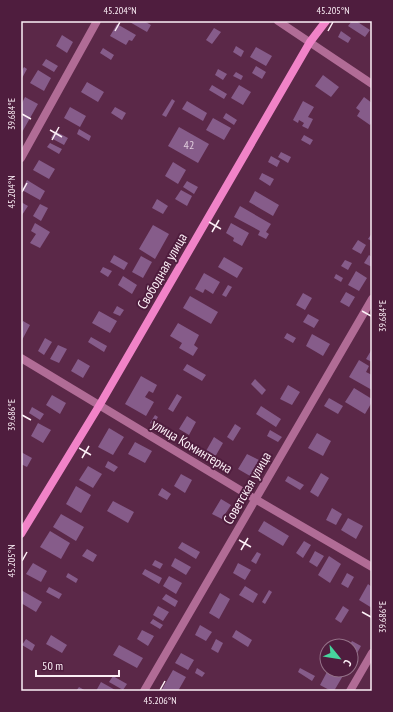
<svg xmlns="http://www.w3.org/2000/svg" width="393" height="712" viewBox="0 0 393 712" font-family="'PT Sans Narrow',sans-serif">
  <rect width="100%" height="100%" fill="#5b2848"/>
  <path fill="#865c8a" d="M128,21H144L151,25L147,32Z
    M352,21H356L370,30L365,37L348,26Z
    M117,24L136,35L132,41L129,40L126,45L110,36Z
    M214,28L221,32L212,44L206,40Z
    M341,31L351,38L348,43L338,37Z
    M62,35L73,42L67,53L56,46Z
    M236,46L244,51L241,57L233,52Z
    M256,47L272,56L266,66L250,57Z
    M103,48L114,55L111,60L100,53Z
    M46,59L58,66L54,72L42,65Z
    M256,66L266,72L262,79L252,73Z
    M24,67L27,69L21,80V72Z
    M218,69L227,74L223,80L215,75Z
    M38,70L51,78L44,91L30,83Z
    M236,72L243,76L241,80L233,76Z
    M323,75L339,87L331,97L315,86Z
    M87,82L104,92L98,102L81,92Z
    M212,85L227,94L224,99L209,90Z
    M239,85L251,92L243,105L231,98Z
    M25,97L38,104L21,134V105Z
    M364,97L372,103V122L370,125L357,116L360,111L356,108Z
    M172,99L175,101L166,117L162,115Z
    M187,101L207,113L203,121L182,109Z
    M303,101L314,107L308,117L313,119L308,129L302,126L304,123L299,120L298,123L293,120Z
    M70,107L86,116L80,127L64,118Z
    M115,107L126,113L122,120L111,113Z
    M226,113L237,120L234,125L223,118Z
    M213,118L231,128L224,140L206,130Z
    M179,127L209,144L198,163L168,146Z
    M79,129L91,136L89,141L77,134Z
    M55,131L68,138L64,145L51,138Z
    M304,135L313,140L310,145L301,140Z
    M50,143L62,149L59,154L47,147Z
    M281,152L291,157L288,163L278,157Z
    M271,156L280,161L277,167L268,162Z
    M39,160L55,169L49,179L33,170Z
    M173,162L186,170L178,184L165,176Z
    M262,173L274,179L270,186L259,179Z
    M27,180L45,191L40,200L22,190Z
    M187,181L198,187L194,194L183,187Z
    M181,190L192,196L187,206L175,199Z
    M255,191L279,205L273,216L249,202Z
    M157,199L168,206L163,214L152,208Z
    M21,202L28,206L22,215L21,214Z
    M40,204L48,208L41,221L33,216Z
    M240,206L271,224L266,232L269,234L266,239L258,235L260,231L234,217Z
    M35,223L50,232L40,248L30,243L36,234L31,231Z
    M231,223L249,233L242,246L233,241L234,238L226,233Z
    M153,225L169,234L155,259L139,249Z
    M372,233V241L368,239Z
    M358,240L366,245L361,254L352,249Z
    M114,255L128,263L124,270L110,262Z
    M369,255L372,257V267L364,263Z
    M141,256L152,262L143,278L132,272Z
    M224,257L243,268L237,278L218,267Z
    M345,260L352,263L348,270L341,266Z
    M103,267L112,271L108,277L100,272Z
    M356,271L367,278L359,291L348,285Z
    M204,273L220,282L213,294L205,289L203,293L195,289Z
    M336,274L343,278L341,282L334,278Z
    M123,276L137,285L132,294L118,285Z
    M228,285L232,287L226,297L222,295Z
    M346,292L355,297L349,307L340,302Z
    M303,293L312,298L305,310L296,305Z
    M190,296L218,312L211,324L183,308Z
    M117,306L124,310L120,316L113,313Z
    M99,311L117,321L110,333L92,323Z
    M308,314L319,320L314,328L303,322Z
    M23,321L30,325L21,342V325Z
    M178,323L199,335L194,345L198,348L193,356L179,348L182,343L170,336Z
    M287,333L296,338L293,343L284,338Z
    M312,334L330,344L323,356L306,346Z
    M91,337L107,346L104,352L88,342Z
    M45,338L52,342L44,355L38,351Z
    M58,345L67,349L59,363L50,359Z
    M372,349V362L366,359Z
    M78,359L90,366L83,378L71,371Z
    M359,360L369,366L366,372L372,375V390L349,377Z
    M187,364L206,375L202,381L183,370Z
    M141,376L157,385L153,393L149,391L145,397L154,402L146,416L125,404Z
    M255,379L266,390L262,395L251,384Z
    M288,385L300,392L292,405L280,399Z
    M354,388L372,399V402L365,414L345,402Z
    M177,394L182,397L173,412L168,409Z
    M52,395L66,403L60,414L46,405Z
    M329,398L343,406L338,414L324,406Z
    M261,406L281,419L276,427L256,414Z
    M32,407L44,414L40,420L29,413Z
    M155,415L158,417L153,425L150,423Z
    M187,416L196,422L189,435L179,429Z
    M38,423L51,430L43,443L31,436Z
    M235,424L241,428L233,441L227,437Z
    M109,428L124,437L113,455L98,447Z
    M270,430L282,437L278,442L267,436Z
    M317,433L331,441L323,456L308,448Z
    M214,437L223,443L215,457L206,451Z
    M135,442L152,451L145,463L128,454Z
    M21,452L32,458L27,467L21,464Z
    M247,454L259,460L250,476L238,469Z
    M108,461L118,467L114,472L105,467Z
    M88,466L102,474L93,488L79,480Z
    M321,473L329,478L318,497L310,492Z
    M181,474L192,480L185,493L174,486Z
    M288,476L304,485L300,490L285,481Z
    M76,486L91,495L81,513L66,504Z
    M162,488L171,494L167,500L158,495Z
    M221,499L231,505L222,519L212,514Z
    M113,501L134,512L128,523L107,511Z
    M332,508L342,514L336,525L326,520Z
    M61,514L84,527L76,541L53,527Z
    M348,518L363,526L356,539L341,530Z
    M264,521L289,536L283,546L258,531Z
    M50,531L70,543L61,559L40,547Z
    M304,541L311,545L303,558L296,553Z
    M182,542L200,552L196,559L178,548Z
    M87,549L97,555L93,562L82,556Z
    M315,551L324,556L317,567L309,562Z
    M257,552L261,554L256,564L251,561Z
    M329,556L341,564L330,583L318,575Z
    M175,558L191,567L186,575L171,566Z
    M155,560L163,564L160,569L152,565Z
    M33,563L47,571L41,582L26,574Z
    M238,563L251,570L245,580L233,573Z
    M145,569L162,578L159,584L142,574Z
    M68,573L78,579L76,583L66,577Z
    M347,573L354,577L348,588L341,584Z
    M169,576L182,583L176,594L163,586Z
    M368,584L372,587V608L359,600Z
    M245,586L258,594L253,603L239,595Z
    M49,587L62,594L59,599L46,592Z
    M21,590L42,602L36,612L21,603Z
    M269,590L272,592L265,604L262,602Z
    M220,593L230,599L219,619L209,613Z
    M166,594L178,601L175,607L162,599Z
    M158,606L169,612L163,621L153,615Z
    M343,606L349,610L341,623L335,619Z
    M153,619L163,625L160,629L150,623Z
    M200,625L212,632L206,641L195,635Z
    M142,630L154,636L148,646L137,639Z
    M236,630L252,640L248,647L232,637Z
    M51,635L67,645L62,653L46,644Z
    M26,639L35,645L32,651L22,645Z
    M216,639L223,643L218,653L211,649Z
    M352,641L361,646L356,655L351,652V646H349Z
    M119,645L143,658L137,668L113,655Z
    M181,653L194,660L188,670L175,663Z
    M197,668L205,673L202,677L195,673Z
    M300,668L315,676L312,681L298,672Z
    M173,670L186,677L178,691H161Z
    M328,670H337L344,674L334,691H331L320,685Z
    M113,676L127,684L123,690L109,682Z
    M101,682L117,691H96Z
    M79,687L86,691H76Z"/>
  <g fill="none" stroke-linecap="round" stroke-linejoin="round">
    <path stroke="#b16c96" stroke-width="8" d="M278,21L372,84
      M21,158L97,21
      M21,358L255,499L372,567
      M144,691L372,299
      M350,691L372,653"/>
    <path stroke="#f183c8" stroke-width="8" d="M21,534L99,406L310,42L326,21"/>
  </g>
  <path fill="none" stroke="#fceff6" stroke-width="1.5" d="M115,31L120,22M328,31L333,22M22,114L31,119M50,130L62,137M52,140L59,127M22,192L27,183M209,222L221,229M212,232L219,220M362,311L371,316M22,415L31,420M79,448L91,455M82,458L89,446M239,540L251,547M241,550L248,538M22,561L27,552M362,612L371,617M160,690L165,681"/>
  <g text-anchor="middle" stroke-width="4" stroke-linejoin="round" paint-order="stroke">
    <g font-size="12" fill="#decadb">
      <text x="189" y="149">42</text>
    </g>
    <g font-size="14" fill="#fceff6" stroke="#4f1d3e">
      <text transform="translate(162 271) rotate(-60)" y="5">Свободная улица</text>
      <text transform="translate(192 446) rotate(31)" y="5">улица Коминтерна</text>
      <text transform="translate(247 488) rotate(-60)" y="5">Советская улица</text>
    </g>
  </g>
  <rect width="393" height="712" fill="none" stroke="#4f1d3e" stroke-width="44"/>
  <g transform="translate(339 658) rotate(120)"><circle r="19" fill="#4f1d3e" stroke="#947188"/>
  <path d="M0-3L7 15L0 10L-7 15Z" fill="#47d49d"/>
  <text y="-6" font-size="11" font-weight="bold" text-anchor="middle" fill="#fceff6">С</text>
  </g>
  <path d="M36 670v6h83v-6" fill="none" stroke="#fceff6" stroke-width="2"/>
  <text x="42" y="670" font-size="12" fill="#fceff6" stroke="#4f1d3e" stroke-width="3" paint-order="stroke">50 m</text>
  <rect x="22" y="22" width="349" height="668" fill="none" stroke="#fceff6" stroke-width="1.5"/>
  <g font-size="10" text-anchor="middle" fill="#fceff6">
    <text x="120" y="14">45.204°N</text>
    <text x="333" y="14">45.205°N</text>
    <text transform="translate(11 114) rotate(-90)" y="4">39.684°E</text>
    <text transform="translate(11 192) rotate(-90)" y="4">45.204°N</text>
    <text transform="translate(382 316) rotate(-90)" y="4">39.684°E</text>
    <text transform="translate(11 415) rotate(-90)" y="4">39.686°E</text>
    <text transform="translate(11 561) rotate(-90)" y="4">45.205°N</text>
    <text transform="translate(382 617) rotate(-90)" y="4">39.686°E</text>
    <text x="160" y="704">45.206°N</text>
  </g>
</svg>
